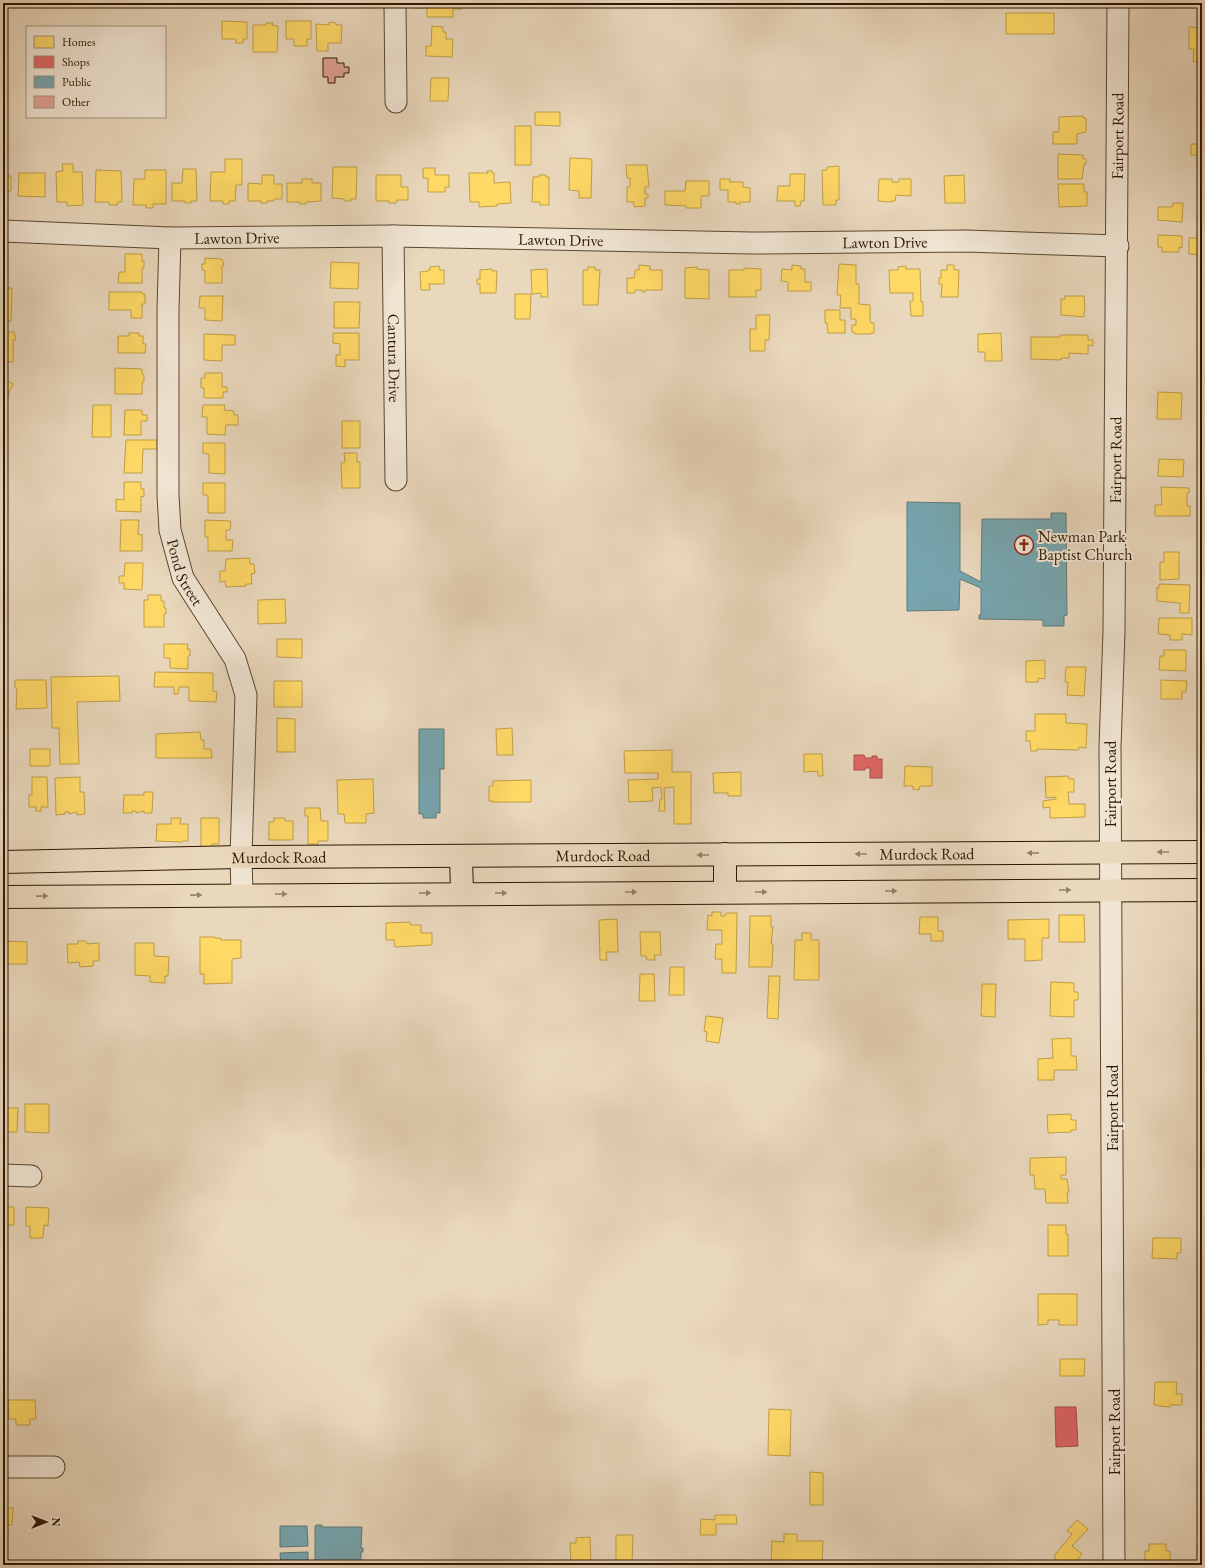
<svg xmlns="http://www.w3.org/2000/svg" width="1205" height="1568" viewBox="0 0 1205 1568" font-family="'EB Garamond',serif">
  <rect width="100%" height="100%" fill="#ead8bd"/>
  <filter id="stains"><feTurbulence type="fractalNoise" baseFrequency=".005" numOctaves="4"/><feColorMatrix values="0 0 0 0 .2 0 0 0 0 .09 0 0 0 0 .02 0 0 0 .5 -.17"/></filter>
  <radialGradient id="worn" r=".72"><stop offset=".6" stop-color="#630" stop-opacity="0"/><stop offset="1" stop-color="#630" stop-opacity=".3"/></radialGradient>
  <path fill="#ffd966" stroke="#bf9f47" d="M413,3H462V9H453V17H427V8H413Z
    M1006,13H1054V34H1006Z
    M222,21L247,22V39H243V43H236V39H222Z
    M286,21H311V39H307V46H294V39H286Z
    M329,22L336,23V25H342L341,43H328V51H317L316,24L329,25Z
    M266,23H273L272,25L278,26L277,52H253V25H266Z
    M432,26L443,27V32H446V39H453L452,57L426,56V46H431Z
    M1189,27L1202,28V61L1193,62L1194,49H1189Z
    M431,78H449L448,101H430Z
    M535,112H560V126L535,125Z
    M1083,116V118H1086V132L1077,134V144H1053V132H1059V117Z
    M515,126H531V165H515Z
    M1191,144H1202V167H1197V155H1191Z
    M1058,154L1083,155V159H1086V164H1084L1082,179H1058Z
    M570,158L592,159L591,198H579V191L569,190Z
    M225,159H242V185H236L235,201H229V204H223V201H210L211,172H225Z
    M3,160L4,176H11V191H5L3,193Z
    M62,164H73V172H82L83,205L67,206V202H57L56,172L63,171Z
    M626,165H647L649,187H645V194H648V198H645V206L634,207V202H627V187H630V178H627Z
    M839,166V200H836V205H823L822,170H827V167Z
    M333,167H357L356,199H351V201H344V199L332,198Z
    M423,168H435V175H449V187H445V192H428V178H423Z
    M183,169H196L197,201H191V203H185V201H172V183H182Z
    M96,170L121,171L122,202H118L117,205H109V202H95Z
    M145,170H166V204H153V208H146V205H133L134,179H145Z
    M487,171H492V173H494V183L510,182L511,203L497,204V206L479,207V202H470L469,173H488Z
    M19,173H45V197L18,196Z
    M790,174H805L804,201H801L800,206H795V201H777L778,186H790Z
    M262,175H274V184H282V199H274V201H267V203H261V201H248V183L262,184Z
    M376,175H401V187H408V200H397L396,203H389V201H376Z
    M539,175H546V177H549V205H540V202H532L533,177H539Z
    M964,175L965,203H945L944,176Z
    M302,179H312V183H321V201L306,202V204H300V202H287V183H302Z
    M720,179H730V182H743V187L750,188V202H740V204H736V202H728V190H720Z
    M879,179H892V182H899V179H911V196L896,195L895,201H891V202L878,201Z
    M686,181H709V196H701V208H686V206L665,205V191H685Z
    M1058,184H1084V192H1087V206L1059,207Z
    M1173,203H1183L1182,222L1158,220V207H1172Z
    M1158,235L1182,236V248L1179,247V252H1162V247H1158Z
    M1189,238H1202V255L1189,254Z
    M125,254H142V261H144V268H142V283H118L119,272H125Z
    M205,258L222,259L224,266H222V283H205V270H202V264H205Z
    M331,262L359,263L358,289L330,288Z
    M839,264L856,265V284H859V304L870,305V320L871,323H874V333H871V334H855V333L852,332V325H856V319H851V308H840L841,295H837Z
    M639,265L650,266V270H662V290H645V292H642V290H635V293H627V278H634L635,270H639Z
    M792,265L801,266V269H805V282H811V291H788V282L781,281L782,269L792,270Z
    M947,265H954V270H959L958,297H941L942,284H939V278H941V270H947Z
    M439,266L440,270H444V284H429L430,290H421L420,272L428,271V270H430V267Z
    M906,266V269H920L921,302H923V316H911L910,301H913V293H890L889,270H898V267Z
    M588,267H595V270H600L598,305H583V270H588Z
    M697,267V269L709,270V299L685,298V268Z
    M744,268L761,269V290H756V297H729V270H744Z
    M492,269V271H497L496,293H480V284H477V279H480V270Z
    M547,269L548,297H541V293L532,294L531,270Z
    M3,288H12L11,321H3Z
    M109,292H142V294H145V304H142V318H131V310H109Z
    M515,294H531L530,319H515Z
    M200,296H223L222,321L205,320V308H199Z
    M1065,296H1084L1085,311H1084V317L1061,315V299H1065Z
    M334,302H360L359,328H334Z
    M825,310H840V320H845V333H828L827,323H825Z
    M756,315H770L769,340H765V351H750V329H756Z
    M3,332H14L16,340H13V362H3Z
    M129,333H139V336H143V344H146L145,353H118V336H129Z
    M333,333H359V360H345V367L336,366V355H340V344L333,343Z
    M1001,333L1002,361H985V352H978V334Z
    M204,334L235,335V345H222V361L204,360Z
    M1060,335H1088V340H1093V346L1088,345V354L1069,353V358H1061V360L1031,359V337H1060Z
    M115,368L142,369V374L144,375V382H142V394H115Z
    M205,373H222V387H227V392H223V398H204V388H201V378H205Z
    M3,379L13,384L8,394L9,395L7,399L5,398L3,401Z
    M1158,392L1182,393L1181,419H1157Z
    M93,405H111V437H92Z
    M203,405H225L224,410L234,411V415H238V425H226L225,435L207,434V417H202Z
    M125,410H142V415H147V421H141V435H124Z
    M342,421H360V448H342Z
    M126,440H157V449H143L142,473H124Z
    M203,443H225V474L209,473V454L203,453Z
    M344,453H357V462H360V488H342L341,463L345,462Z
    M1159,459L1184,460L1183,477L1158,476Z
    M124,482H141V489H144V497L141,496V512L116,511V499L124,500Z
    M203,483H225V513H208V495H203Z
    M1161,487L1189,488V493H1187V506H1190V516H1155V505H1162Z
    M121,520H139L138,534L142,535V551H120Z
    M205,520L231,521L230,530H226V540H233L232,551H208V537H205Z
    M1164,552H1179V579L1160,580V562H1164Z
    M250,558V564H254L255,573L251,574L252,584H246V586L226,587L225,581L220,582V571H225L226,559Z
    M125,563H143L142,590L124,589V583H119V576H124Z
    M1159,584L1190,585L1189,613H1180V603L1157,601V587L1159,588Z
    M148,595H161V601H164V608H166V614H164V627H144V600H148Z
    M285,599L286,623L258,624V600Z
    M1159,618H1192V635L1182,634V640H1170V635L1158,634Z
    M277,639H302V658L277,657Z
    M164,644H188L187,649H190V656H188V669L170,668V658H164Z
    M1164,650H1186V671L1159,670L1160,656H1164Z
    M1045,660V679L1038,678V682H1026V661Z
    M1066,667H1086L1084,696L1067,695L1068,682H1065Z
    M155,672L213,673V691L217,692L216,702L189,701V687H179L178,694H174V687H154Z
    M119,676L120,701L77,702L79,764H60L59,728H52L51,677Z
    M15,680H46L47,708L16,709L17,688H15Z
    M1161,680L1187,681L1186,692H1182V699H1161Z
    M274,681H302V707H274Z
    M1035,714H1066V723L1087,724L1086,748L1079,747V750L1037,749V751H1031L1030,741H1026V731H1035Z
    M277,718L295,719V752H277Z
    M512,728L513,755H497L496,729Z
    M200,732L201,740H204V749H211L212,758H156V734Z
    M30,749H50V766H30Z
    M672,750V772H691V824H674V787L664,788L665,811H659L660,799H662L661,787L652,788L653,801L629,802L628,780L658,779V773H625L624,751Z
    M804,754H822L823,776H818V771L804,772Z
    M905,766L932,767V786H920L919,790L913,789V786H904Z
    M741,772V796H728V793H714L713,773Z
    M1068,776L1069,779H1074V792H1068L1069,804H1085V817L1050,818V807L1043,808V801L1056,799V797L1046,798L1045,777Z
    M32,777H47L48,807H41V811H36V807H29V795H32Z
    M80,777V792H84L85,814L77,815V812L69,814V812H65V814L56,815L55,778Z
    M373,779L374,813L366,814V823H345L344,814H338L337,780Z
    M531,780V802H492V801H489V786H493V781Z
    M144,792H153L152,813H144V811L136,813V811H132V813H123L124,795H144Z
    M305,808H320L321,821H328V841H318V844H308V816H305Z
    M171,818H181L180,824H188V841H183L182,842L156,841L157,824H171Z
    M201,818H219V844H212V847H201Z
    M274,818H285V821H293V840H269V822H274Z
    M712,912H721V916H725L726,913H737L736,973H722V959H715L716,944H722V930H707L708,915L712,916Z
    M1059,915H1084L1085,942H1059Z
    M750,916H771V927H773L771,944H773L772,967H749Z
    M920,917H938V931H943V941H931V934H919Z
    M617,919L618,952H606L607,960H600L599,920Z
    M1049,919V938H1042V960L1025,961V939H1008V920Z
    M410,922L411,925H421V933H432V945L395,947L394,940H386V923Z
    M640,932H660L661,955H654L655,960H647L646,956H641Z
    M802,933H811V940H819V980H794L795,940H802Z
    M200,937H215V938H221V940H241V958L232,959V983L204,984V974H200Z
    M3,941L27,942V964H3Z
    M78,941H86L87,944L99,943V961H93V966L80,967L79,962L68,963L67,944H78Z
    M135,943H154V956L169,957L168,976H165V983L150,982V976L135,975Z
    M670,967H684V995H669Z
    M640,974H654L655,1001H639Z
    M769,976H780L778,1019L767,1018Z
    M1051,982L1074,983V992H1078V1000H1074V1017L1050,1016Z
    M982,984H996L995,1017L981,1016Z
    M706,1016L723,1018L719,1043L706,1041L707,1032L704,1031Z
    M1071,1038V1056H1076L1077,1070H1054V1080H1038V1059L1053,1058L1052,1039Z
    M25,1104H49V1133L25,1132Z
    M3,1108H18L17,1132H3Z
    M1071,1114V1120H1076V1130H1071V1132L1048,1133L1047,1115Z
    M1066,1157V1175H1061V1179H1067L1069,1192H1067L1068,1203H1046L1045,1189H1035L1034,1175H1030V1158Z
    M3,1207H14V1225H3Z
    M26,1207L49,1208L48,1226L44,1225L43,1238H30V1226H26Z
    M1048,1225H1066V1234H1068V1256H1048Z
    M1153,1238H1181V1253H1177V1259L1152,1258Z
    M1038,1294H1077V1325H1059V1320H1048V1324L1038,1325Z
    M1060,1359H1085L1084,1376H1060Z
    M1155,1382H1177L1176,1394H1182V1405H1170V1407L1158,1406V1405H1154Z
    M8,1400H35L36,1419H30V1425H16V1419H9Z
    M769,1409L791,1410L790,1456L768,1455Z
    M810,1472L823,1473V1505H810Z
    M3,1508H13L12,1525L3,1524Z
    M715,1515H736L737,1524H716V1535H700L701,1519L715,1520Z
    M1077,1520L1088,1529L1072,1546L1082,1554L1073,1565H1050L1056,1558L1054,1556L1072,1534L1067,1531Z
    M784,1534H797V1541H823L822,1565H771L772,1541L784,1542Z
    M616,1535H633L632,1565H616Z
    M590,1537L591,1565L571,1564L570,1543H576V1538Z
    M1149,1544H1166V1551H1170V1565H1145V1551H1149Z
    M1197,1547H1202V1565H1197Z
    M919,1561L920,1565H904L903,1563Z"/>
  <path fill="#e06666" stroke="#a94e47" d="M854,755H864L865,758H872V756H877V759H882V778H870V768H865V770H854Z
    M1055,1407H1076L1078,1446L1056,1447Z"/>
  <path fill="#76a5af" stroke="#5f7a7a" d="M907,502L960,503V571L981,582L982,519H1051V513H1066L1067,615L1064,616V626H1043V620L979,619V615H981V588L960,579L959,610L907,611Z
    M419,729H444V769H440V813H436V818H423V814H419Z
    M317,1525H322V1527H362L361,1548H363V1552H361V1565H315V1526Z
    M280,1526H307L308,1546L280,1547Z
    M308,1552V1565H281L280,1553Z"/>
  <path fill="#e2a393" stroke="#2a1700" d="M323,58H337V63H344V67H349V73H344V77H335V83H328V77H323Z"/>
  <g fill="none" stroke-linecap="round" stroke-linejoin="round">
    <g stroke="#5a472f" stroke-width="23">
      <g id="minor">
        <path d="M395,3L396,102"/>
        <path id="s1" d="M3,231L170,238L393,236L752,243L966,241L1118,246"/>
        <path id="s2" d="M393,236L396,480"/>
        <path id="s3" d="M170,238L168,310V495L170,530L183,578L235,659L246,695L241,857L242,894"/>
        <path d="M3,1175L31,1176"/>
        <path d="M3,1467H54"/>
        <path id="s4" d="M1114,1565L1110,747L1114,631L1118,3"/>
      </g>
    </g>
    <g stroke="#2a1700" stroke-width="24">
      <g id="major">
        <path d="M725,854V892"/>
        <path d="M461,856L462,893"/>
        <path id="s5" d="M3,862L241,857L1202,852"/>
        <path d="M3,897L1202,890"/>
      </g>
    </g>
    <use href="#minor" stroke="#f1e6d4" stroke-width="21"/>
    <use href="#major" stroke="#ead8bd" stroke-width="22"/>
  </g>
  <defs><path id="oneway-solid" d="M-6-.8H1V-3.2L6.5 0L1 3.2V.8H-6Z"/></defs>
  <g fill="#948168">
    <use href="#oneway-solid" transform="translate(1163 852) rotate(180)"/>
    <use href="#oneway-solid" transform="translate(1033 853) rotate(180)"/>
    <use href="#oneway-solid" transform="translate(861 854) rotate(180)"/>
    <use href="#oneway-solid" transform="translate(703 855) rotate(180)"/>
    <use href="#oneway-solid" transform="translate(1065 890)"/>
    <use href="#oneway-solid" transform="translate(891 891)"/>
    <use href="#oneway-solid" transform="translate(631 892)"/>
    <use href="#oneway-solid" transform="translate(761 892)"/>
    <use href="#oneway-solid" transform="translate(425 893)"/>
    <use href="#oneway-solid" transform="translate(501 893)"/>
    <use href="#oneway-solid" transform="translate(281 894)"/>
    <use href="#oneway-solid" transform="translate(196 895) rotate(-1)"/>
    <use href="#oneway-solid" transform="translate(42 896) rotate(-1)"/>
  </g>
  <defs>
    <g id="church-ring" transform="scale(1)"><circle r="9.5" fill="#f1e6d4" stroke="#8f2418" stroke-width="1.5"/><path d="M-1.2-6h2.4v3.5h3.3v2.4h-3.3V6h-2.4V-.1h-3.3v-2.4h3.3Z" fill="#8f2418"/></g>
  </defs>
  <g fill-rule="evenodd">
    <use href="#church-ring" x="1024" y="545"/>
  </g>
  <g text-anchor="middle" stroke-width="4" stroke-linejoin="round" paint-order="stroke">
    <g font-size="16" fill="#2a1700" stroke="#f1e6d4">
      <text dy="6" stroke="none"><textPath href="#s4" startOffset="1429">Fairport Road</textPath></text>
      <text dy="6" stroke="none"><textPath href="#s1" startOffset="234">Lawton Drive</textPath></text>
      <text dy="6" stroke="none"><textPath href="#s1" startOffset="558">Lawton Drive</textPath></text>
      <text dy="6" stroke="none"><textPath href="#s1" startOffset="882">Lawton Drive</textPath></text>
      <text dy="6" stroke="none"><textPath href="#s2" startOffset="122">Cantura Drive</textPath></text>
      <text dy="6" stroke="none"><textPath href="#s4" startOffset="1105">Fairport Road</textPath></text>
      <text dy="6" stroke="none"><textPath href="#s3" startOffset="337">Pond Street</textPath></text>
      <text transform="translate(1110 784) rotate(-90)" y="6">Fairport Road</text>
      <text dy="6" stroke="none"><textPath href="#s5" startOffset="924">Murdock Road</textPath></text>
      <text dy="6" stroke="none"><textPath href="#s5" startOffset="600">Murdock Road</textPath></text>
      <text dy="6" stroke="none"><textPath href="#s5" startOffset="276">Murdock Road</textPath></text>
      <text transform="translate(1112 1108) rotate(-90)" y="6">Fairport Road</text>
      <text transform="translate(1114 1432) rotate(-90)" y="6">Fairport Road</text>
    </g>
    <g font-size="16" fill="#2a1700" stroke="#f1e6d4" text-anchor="start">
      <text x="1038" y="542">Newman Park<tspan x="1038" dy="18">Baptist Church</tspan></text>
    </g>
  </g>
  <rect width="1205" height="1568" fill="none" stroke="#ead8bd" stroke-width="16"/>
  <rect x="4" y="4" width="1197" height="1560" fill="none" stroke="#2a1700" stroke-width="2"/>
  <rect x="8" y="8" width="1189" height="1552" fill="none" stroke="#2a1700"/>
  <rect x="26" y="26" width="140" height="92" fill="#f1e6d4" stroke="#a1937f"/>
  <rect x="34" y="36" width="20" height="12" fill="#ffd966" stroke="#a1937f"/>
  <text x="62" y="46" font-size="12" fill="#2a1700">Homes</text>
  <rect x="34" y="56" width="20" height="12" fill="#e06666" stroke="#a1937f"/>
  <text x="62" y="66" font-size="12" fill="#2a1700">Shops</text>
  <rect x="34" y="76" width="20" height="12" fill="#76a5af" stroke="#a1937f"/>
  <text x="62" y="86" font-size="12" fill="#2a1700">Public</text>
  <rect x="34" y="96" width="20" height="12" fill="#e2a393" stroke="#a1937f"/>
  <text x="62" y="106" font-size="12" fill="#2a1700">Other</text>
  <g transform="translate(46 1522) rotate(90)" stroke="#f1e6d4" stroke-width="3" paint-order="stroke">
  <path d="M0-3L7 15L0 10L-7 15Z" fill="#2a1700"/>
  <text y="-6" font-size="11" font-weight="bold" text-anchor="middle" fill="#2a1700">N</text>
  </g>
  <rect width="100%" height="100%" filter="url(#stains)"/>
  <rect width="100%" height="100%" fill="url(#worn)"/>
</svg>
